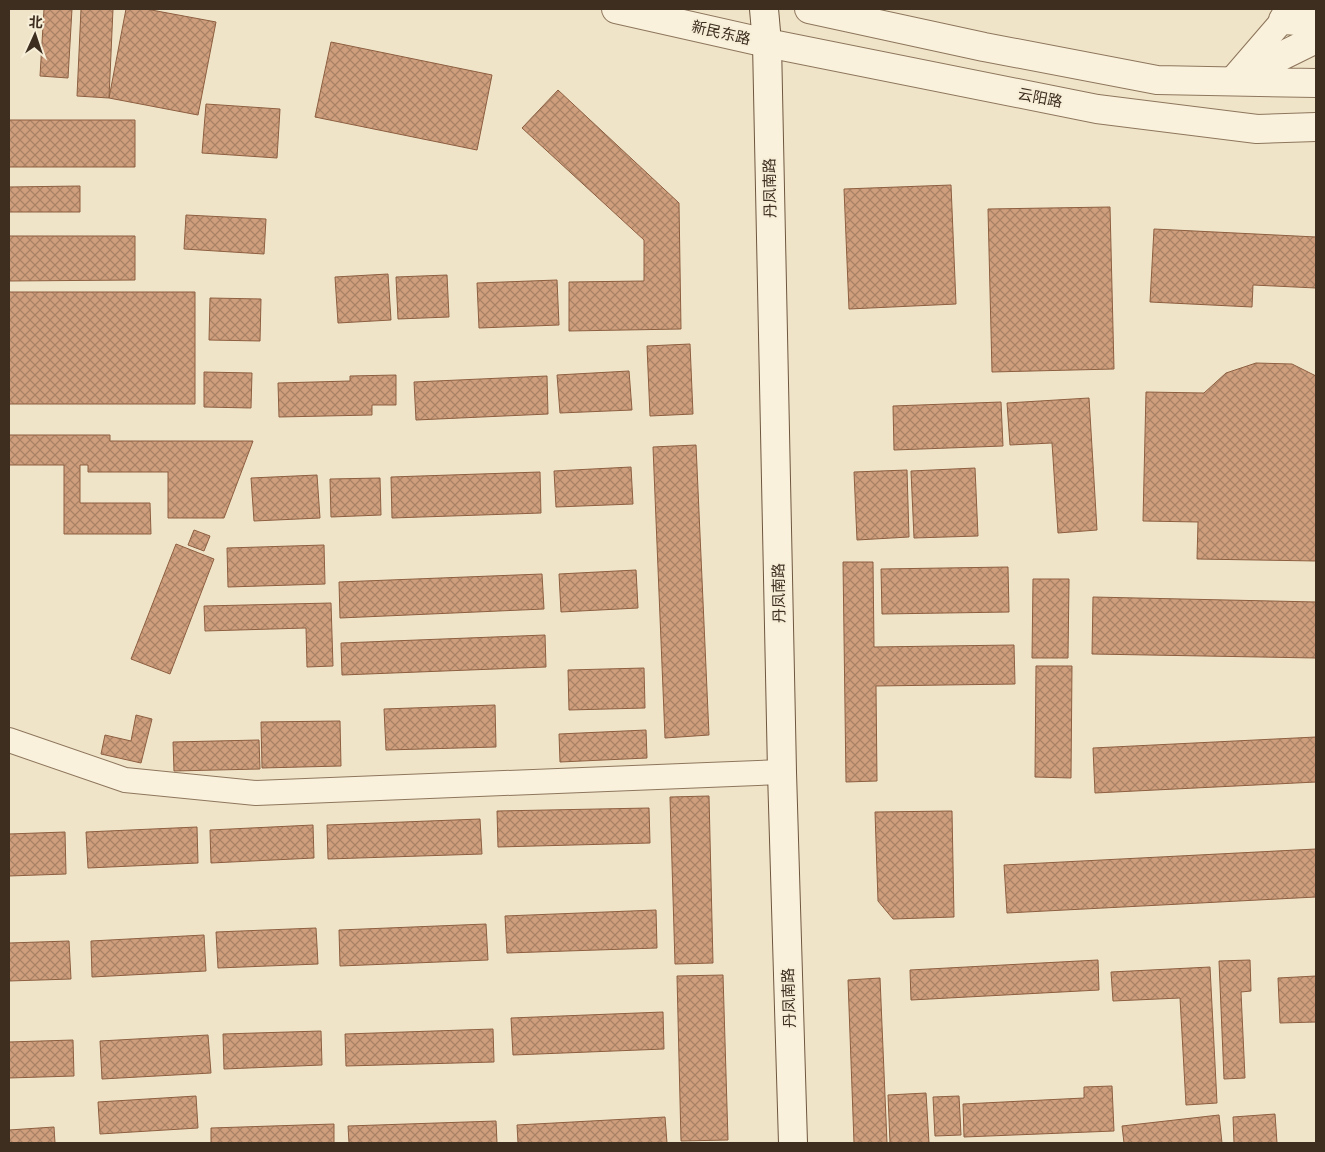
<svg xmlns="http://www.w3.org/2000/svg" width="1325" height="1152" viewBox="0 0 1325 1152" font-family="Lora,'Noto Sans SC',serif">
  <defs>
    <pattern id="building-cross-hatch" width="8" height="8" patternUnits="userSpaceOnUse" patternTransform="scale(1.25)"><rect width="8" height="8" fill="#cf9f7d"/><path d="M0 0l8 8M0 8l8-8" fill="none" stroke="#a98266"/></pattern>
  </defs>
  <rect width="100%" height="100%" fill="#f0e4c8"/>
  <path fill="url(#building-cross-hatch)" stroke="#8d5f41" d="M44,9H72L68,78L40,76Z
    M81,9H113L109,98L77,96Z
    M126,9H146L216,22L198,115L109,98Z
    M331,42L492,75L477,150L315,117Z
    M558,90L679,203L681,329L569,331V282L644,281V240L522,128Z
    M206,104L280,109L277,158L202,153Z
    M9,120H135V167H9Z
    M951,185L956,304L849,309L844,189Z
    M80,186V212H9V187Z
    M1110,207L1114,369L992,372L988,209Z
    M186,215L266,219L264,254L184,249Z
    M1154,229L1316,237V288L1253,285L1252,307L1150,302Z
    M9,236H135V280L9,281Z
    M388,274L391,320L338,323L335,277Z
    M447,275L449,317L398,319L396,277Z
    M557,280L559,325L479,328L477,283Z
    M9,292H195V404H9Z
    M210,298L261,299L260,341L209,340Z
    M690,344L693,414L650,416L647,346Z
    M1256,363L1292,364L1316,376V561L1197,559L1198,522L1143,521L1146,392L1204,393L1226,373Z
    M629,371L632,410L560,413L557,375Z
    M204,372L252,373L251,408L204,407Z
    M396,375V405H372V415L279,417L278,383L350,381V376Z
    M547,376L548,414L416,420L414,382Z
    M1089,398L1097,530L1058,533L1052,443L1010,445L1007,403Z
    M1001,402L1003,446L894,450L893,406Z
    M9,435H110V441H253L224,518H168V472H88V465H80V503H150L151,534H64V465H9Z
    M696,445L709,735L665,738L653,447Z
    M631,467L633,504L556,507L554,471Z
    M975,468L978,536L914,538L911,471Z
    M907,470L909,537L857,540L854,472Z
    M540,472L541,513L392,518L391,477Z
    M317,475L320,518L254,521L251,478Z
    M380,478L381,515L331,517L330,479Z
    M194,530L210,536L204,551L188,545Z
    M176,544L214,559L170,674L131,659Z
    M324,545L325,584L228,587L227,548Z
    M843,562H873L874,647L1014,645L1015,684L876,686L877,781L846,782Z
    M1008,567L1009,612L882,614L881,569Z
    M636,570L638,608L561,612L559,574Z
    M542,574L544,609L340,618L339,582Z
    M1033,579H1069L1068,658H1032Z
    M1093,597L1316,602V658L1092,654Z
    M331,603L333,666L307,667L306,628L205,631L204,606Z
    M545,635L546,667L342,675L341,643Z
    M1036,666H1072L1071,778L1035,777Z
    M644,668L645,708L569,710L568,670Z
    M495,705L496,747L386,750L384,709Z
    M136,715L152,719L141,763L101,754L105,735L131,741Z
    M340,721L341,766L262,768L261,722Z
    M646,730L647,758L560,762L559,734Z
    M1316,737V782L1095,793L1093,748Z
    M259,740L260,769L174,771L173,742Z
    M709,796L713,963L675,964L670,797Z
    M649,808L650,843L498,847L497,811Z
    M952,811L954,917L893,919L878,901L875,812Z
    M480,819L482,854L328,859L327,825Z
    M313,825L314,858L211,863L210,830Z
    M197,827L198,863L88,868L86,832Z
    M65,832L66,874L9,876V834Z
    M1316,849V897L1007,913L1004,865Z
    M656,910L657,948L507,953L505,916Z
    M486,924L488,960L340,966L339,930Z
    M316,928L318,964L218,968L216,932Z
    M204,935L206,971L92,977L91,941Z
    M69,941L71,979L9,981V943Z
    M1098,960L1099,990L911,1000L910,970Z
    M1250,960L1251,991L1241,992L1245,1078L1224,1079L1219,961Z
    M1210,967L1217,1103L1186,1105L1180,998L1113,1001L1111,972Z
    M723,975L728,1140L681,1141L677,976Z
    M1316,976V1022L1280,1023L1278,978Z
    M880,978L887,1143H854L848,980Z
    M663,1012L664,1049L513,1055L511,1018Z
    M493,1029L494,1062L346,1066L345,1034Z
    M321,1031L322,1065L224,1069L223,1034Z
    M208,1035L211,1073L102,1079L100,1041Z
    M73,1040L74,1076L9,1078V1042Z
    M1112,1086L1114,1131L964,1137L963,1104L1084,1098V1087Z
    M926,1093L929,1143H890L888,1095Z
    M196,1096L198,1128L100,1134L98,1102Z
    M959,1096L961,1135L935,1136L933,1097Z
    M1275,1114L1277,1143H1234L1233,1117Z
    M1219,1115L1222,1143H1124L1122,1126Z
    M665,1117L667,1143H518L517,1125Z
    M496,1121L497,1143H349L348,1126Z
    M334,1124V1143H211V1128Z
    M54,1127L55,1143H9V1130Z"/>
  <g fill="none" stroke-linecap="round" stroke-linejoin="round">
    <g stroke="#8d765c" stroke-width="26">
      <path id="minor" d="M1233,78L1283,20L1285,9
        M9,740L125,780L256,793L782,772"/>
    </g>
    <g stroke="#8d765c" stroke-width="30">
      <path id="tertiary" d="M616,9L767,43L1097,109L1257,129L1316,127
        M809,9L984,47L1157,80L1316,83
        M1283,20L1316,22
        M1235,79L1316,39"/>
    </g>
    <g stroke="#6f573f" stroke-width="30">
      <path id="secondary" d="M764,9L767,43L782,772L793,1143"/>
    </g>
    <use href="#minor" stroke="#faf1dc" stroke-width="24"/>
    <use href="#tertiary" stroke="#faf1dc" stroke-width="28"/>
    <use href="#secondary" stroke="#faf1dc" stroke-width="28"/>
  </g>
  <g text-anchor="middle" stroke-width="4" stroke-linejoin="round" paint-order="stroke">
    <g font-size="15" fill="#3d2e20" stroke="#f7eed8">
      <text transform="translate(721 33) rotate(13)" y="5">新民东路</text>
      <text transform="translate(1040 98) rotate(11)" y="5">云阳路</text>
      <text transform="translate(770 188) rotate(-91)" y="5">丹凤南路</text>
      <text transform="translate(779 593) rotate(-91)" y="5">丹凤南路</text>
      <text transform="translate(789 998) rotate(-92)" y="5">丹凤南路</text>
    </g>
  </g>
  <rect width="1325" height="1152" fill="none" stroke="#3d2e20" stroke-width="20"/>
  <g transform="translate(35 35) rotate(3)" stroke="#f7eed8" stroke-width="4" paint-order="stroke">
  <path d="M0-4L9 19L0 12L-9 19Z" fill="#3d2e20"/>
  <text y="-8" font-size="14" font-weight="bold" text-anchor="middle" fill="#3d2e20">北</text>
  </g>
</svg>
